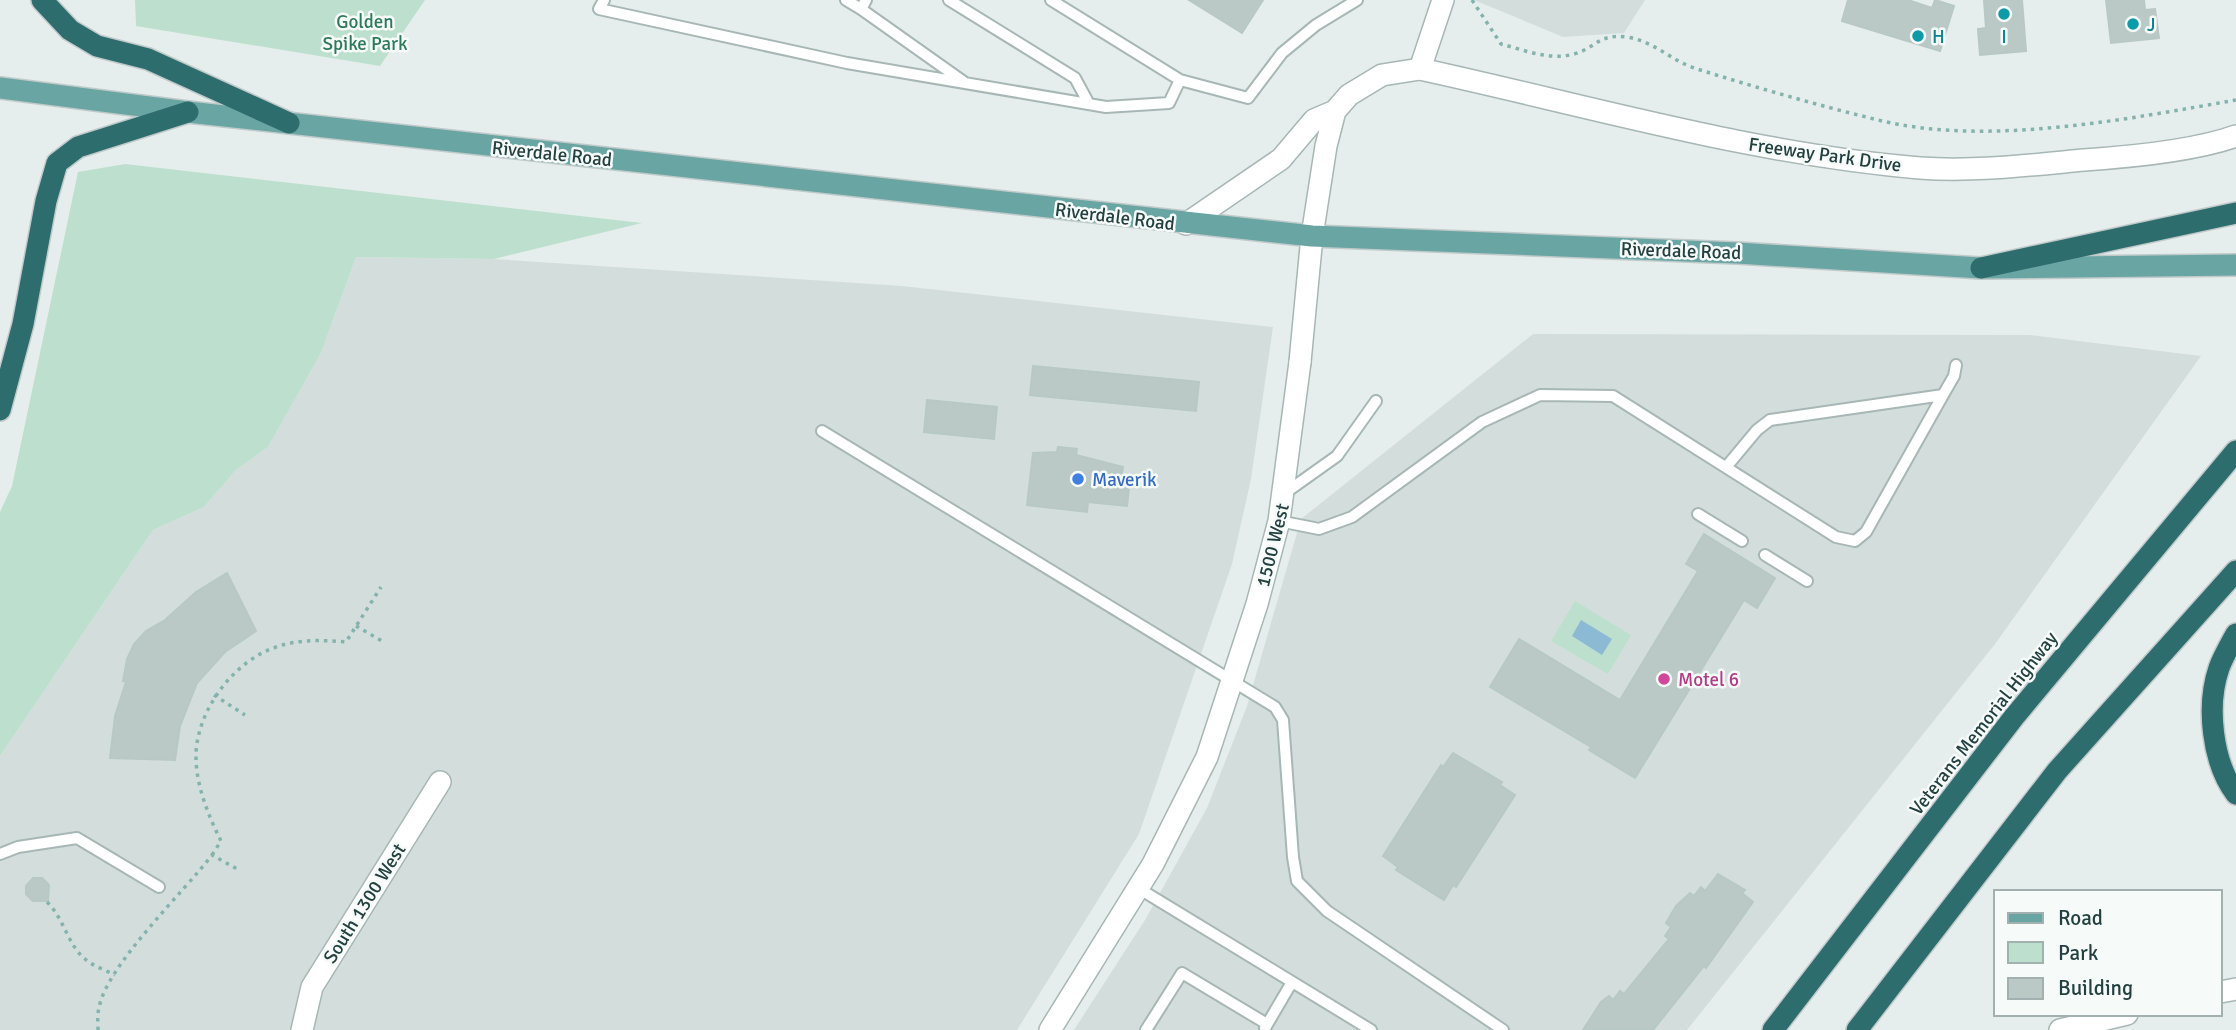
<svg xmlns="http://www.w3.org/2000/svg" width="2236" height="1030" viewBox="0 0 2236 1030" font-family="Signika,sans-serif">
  <rect width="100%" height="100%" fill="#e5eeec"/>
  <path fill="#d3dedc" d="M1474,0H1645L1624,33L1563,37Z
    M356,257L494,259L902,286L1273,327L1251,479L1232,564L1139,834L1017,1030H0V756L153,530L204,507L236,470L268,447L321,353Z
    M1533,334L2030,335L2201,356L1995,644L1687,1030H1074L1145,920L1207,808L1247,706L1301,519Z"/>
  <path fill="#bde0ce" d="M135,0H425L380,66L136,26Z
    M125,164L642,223L494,259L356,257L321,353L268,447L236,470L204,507L153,530L0,756V512L12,486L78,172Z
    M1575,601L1631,635L1608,674L1551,641Z"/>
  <path fill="#8cb9d4" d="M1581,620L1612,639L1602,655L1572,636Z"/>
  <path fill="#bac9c6" stroke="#b7c8c5" stroke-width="2" d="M1189,0H1263L1242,33Z
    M1848,0H1908L1932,8L1935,0L1954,6L1940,51L1842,21Z
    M1984,0H2022L2026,51L1980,55L1978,29L1986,28Z
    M2106,0H2144L2145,10L2155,9L2159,38L2111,43Z
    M1033,366L1199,382L1196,411L1030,395Z
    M927,400L997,407L994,439L924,432Z
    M1058,447L1077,449L1076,455L1123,467L1121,479H1130L1127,506L1088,502L1087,512L1027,505L1033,453L1057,452Z
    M1704,534L1775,578L1757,608L1744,600L1635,778L1589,750L1591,747L1490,687L1519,639L1620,700L1698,571L1686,564Z
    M227,573L256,631L225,652L197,683L180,726L175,760L110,758L115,716L126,682L123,681L127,659L134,644L146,631L165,620L196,592Z
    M1453,753L1502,782L1500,785L1515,795L1456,887L1453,885L1444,900L1396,870L1398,867L1383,856L1441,765L1443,767Z
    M1718,874L1745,890L1742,893L1753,902L1706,968L1704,966L1653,1030H1583L1601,1002L1609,996L1613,1000L1620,991L1624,994L1669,939L1665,936L1671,927L1666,923L1676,906L1690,893L1694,896L1701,887L1705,891Z
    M33,878H42L49,885L48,901H33L26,894V886Z"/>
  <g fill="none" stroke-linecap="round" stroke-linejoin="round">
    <g stroke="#a7b7b5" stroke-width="14">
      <path id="service" d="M604,0L599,9L847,63L1106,107L1169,103L1180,80
        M846,0L861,9L866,0
        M949,0L1075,78L1089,104
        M1051,0L1180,80L1248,98L1282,53L1316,25L1357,0
        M861,9L964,82
        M822,431L1275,707L1283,720L1293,857L1297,881L1327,911L1503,1030
        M1727,466L1757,430L1770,420L1943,395L1954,376L1956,365
        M1285,493L1337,456L1376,401
        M1698,514L1742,541
        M1279,521L1319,529L1352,517L1482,422L1540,395L1613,396L1836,537L1855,541L1866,532L1943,395
        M1765,555L1807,581
        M0,854L18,847L77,838L159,887
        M1138,888L1371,1030
        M1265,1028L1292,982
        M1146,1030L1182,973L1267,1024"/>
    </g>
    <g stroke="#a7b7b5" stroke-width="24">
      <path id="minor" d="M1420,69L1443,0
        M1300,362L1312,236
        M2220,992L2236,989
        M302,1030L312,987L440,782
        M2060,1030L2127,1014"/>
    </g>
    <g stroke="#a7b7b5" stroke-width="24">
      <path id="tertiary" d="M1186,224L1281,159L1314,120L1335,111
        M1312,236L1326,146L1335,111L1349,95L1382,75L1420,69C1586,105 1751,154 1920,168C1973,172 2031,165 2084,160C2129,157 2194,151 2236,136
        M1050,1030L1153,864L1207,757L1257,604L1279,521L1300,362"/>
    </g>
    <g stroke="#c1caca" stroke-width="24">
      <path id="primary" d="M0,88L188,112L1312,236L1737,253L1981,268L2236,265"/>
    </g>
    <g stroke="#c1caca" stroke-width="24">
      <path id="motorway" d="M42,0L70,30L97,46L148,59L289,123
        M1981,268L2236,213
        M0,410L23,324L46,201L57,163L78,147L188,112
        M2236,634C2230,645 2223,657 2219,668C2206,706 2212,762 2236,794
        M1773,1030L2014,717L2236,451
        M1857,1030L2057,771L2236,571"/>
    </g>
    <path stroke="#84b3ae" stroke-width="3.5" stroke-dasharray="3.5 5" stroke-linecap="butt" d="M1472,0L1501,44C1524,50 1550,61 1574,54C1596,48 1599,33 1627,37C1653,41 1671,60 1694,68C1754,87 1817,105 1878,120C1986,147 2128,119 2236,100
      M356,626L382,641
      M214,695L245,715
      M212,855L221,841C208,815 195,783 196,753C198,709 234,661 276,647C299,639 323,640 346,642L381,587
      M47,902C64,918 67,944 85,959C93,966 105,970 115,975
      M98,1030C98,1023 97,1015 99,1008C106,966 184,892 212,855L239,870"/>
    <use href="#service" stroke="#fff" stroke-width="10"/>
    <use href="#minor" stroke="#fff" stroke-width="21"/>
    <use href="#tertiary" stroke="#fff" stroke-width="21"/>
    <use href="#primary" stroke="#68a5a3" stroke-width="21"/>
    <use href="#motorway" stroke="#2e6d6e" stroke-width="21"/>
  </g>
  <g fill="#0f9aa8" stroke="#f6faf9" stroke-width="2.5">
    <circle cx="2004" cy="14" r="7"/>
    <circle cx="2133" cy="24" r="7"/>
    <circle cx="1918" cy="36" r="7"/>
  </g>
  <circle fill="#3f7fe0" stroke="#f6faf9" stroke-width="2.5" cx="1078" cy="479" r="7"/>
  <circle fill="#d1479c" stroke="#f6faf9" stroke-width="2.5" cx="1664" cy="679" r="7"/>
  <g text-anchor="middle" stroke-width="5" stroke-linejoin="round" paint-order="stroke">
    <g font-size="19" fill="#2c7a5b" stroke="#f6faf9">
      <text x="365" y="28">Golden<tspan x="365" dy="22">Spike Park</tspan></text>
    </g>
    <g font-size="19" fill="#0d838f" stroke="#f6faf9" text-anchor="start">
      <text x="2147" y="31">J</text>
      <text x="1932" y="43">H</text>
      <text x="2004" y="43" text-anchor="middle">I</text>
    </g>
    <g font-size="19" fill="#234140" stroke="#f6faf9">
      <text transform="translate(552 153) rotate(6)" y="7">Riverdale Road</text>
      <text transform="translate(1825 154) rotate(8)" y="7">Freeway Park Drive</text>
      <text transform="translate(1115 216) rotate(7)" y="7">Riverdale Road</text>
      <text transform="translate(1681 250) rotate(2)" y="7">Riverdale Road</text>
      <text transform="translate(1272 545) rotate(-76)" y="7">1500 West</text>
      <text transform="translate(1983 723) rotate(-52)" y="7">Veterans Memorial Highway</text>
      <text transform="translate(364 903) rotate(-58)" y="7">South 1300 West</text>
    </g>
    <g font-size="19" fill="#366cbe" stroke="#f6faf9" text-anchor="start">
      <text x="1092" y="486">Maverik</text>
    </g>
    <g font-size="19" fill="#b23c85" stroke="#f6faf9" text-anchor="start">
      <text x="1678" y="686">Motel 6</text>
    </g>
  </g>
  <rect x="1994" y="890" width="228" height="126" fill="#f6faf9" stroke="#a2b0af" stroke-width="2"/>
  <rect x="2008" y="913" width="35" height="10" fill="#68a5a3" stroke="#a2b0af" stroke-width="2"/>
  <text x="2058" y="925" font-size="21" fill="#234140">Road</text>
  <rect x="2008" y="942" width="35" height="21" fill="#bde0ce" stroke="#a2b0af" stroke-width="2"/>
  <text x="2058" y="960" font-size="21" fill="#234140">Park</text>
  <rect x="2008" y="978" width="35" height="21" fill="#bac9c6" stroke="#a2b0af" stroke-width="2"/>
  <text x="2058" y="995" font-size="21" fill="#234140">Building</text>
</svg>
